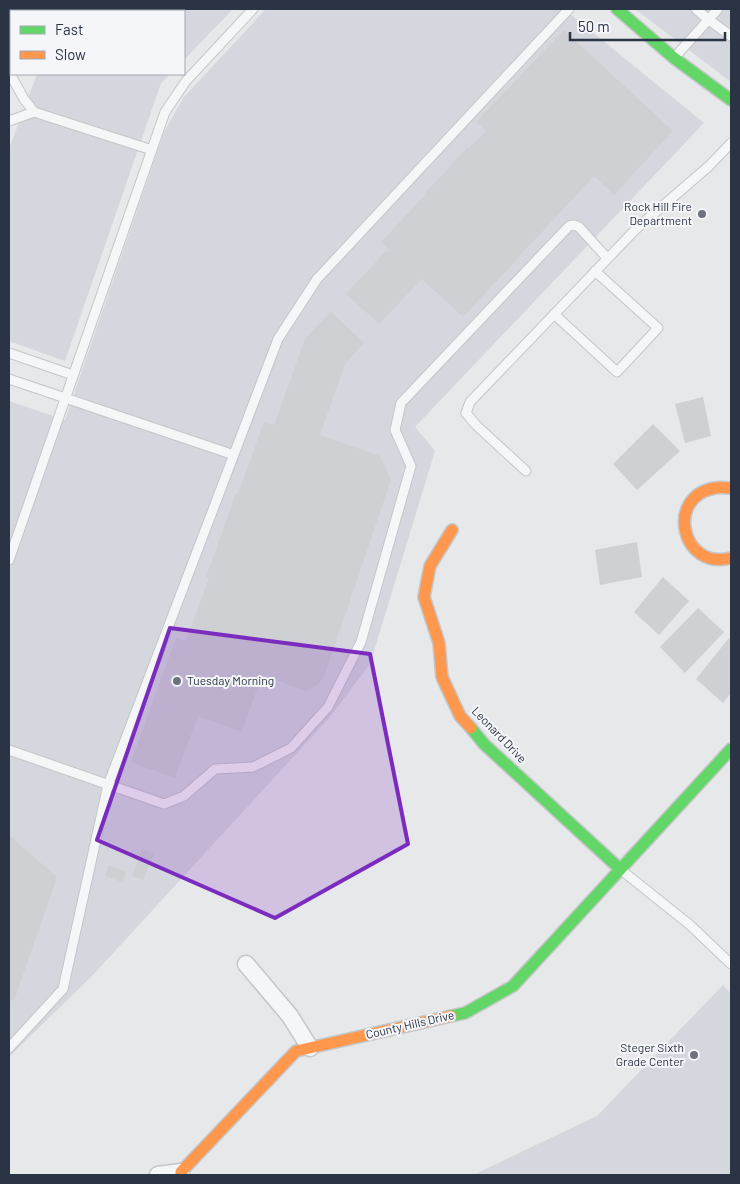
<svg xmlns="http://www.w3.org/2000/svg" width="740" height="1184" viewBox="0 0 740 1184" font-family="Barlow,sans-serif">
  <rect width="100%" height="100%" fill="#e6e8ea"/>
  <path fill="#d4d7dd" d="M61,9H233L184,60V11H60Z
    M266,9H564L704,123L415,427L435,451L370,664L330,717L92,976L9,1057V401L65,420L164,132L183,98Z
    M635,9H731V82L672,37Z
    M37,74H170L161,83L65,361L9,341V149Z
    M723,985L731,994V1175H473L597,1116Z"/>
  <path fill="#ced0d3" d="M564,30L673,131L614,195L594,176L463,317L422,279L379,324L346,294L386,251L387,252L389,250L381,242L425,195L424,194L468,147L469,148L486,131L476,122Z
    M331,312L364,343L345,364L320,435L380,456L391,480L324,677L317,685L306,691L262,675L242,732L198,716L175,778L131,762L176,638L186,641L209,578L206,577L236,493L238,494L264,422L274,425L305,339Z
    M703,397L711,436L685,443L675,404Z
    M653,424L680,451L637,490L613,464Z
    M637,542L642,577L600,585L595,550Z
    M663,577L689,601L659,635L634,612Z
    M698,608L724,632L685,673L660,647Z
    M729,638L731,640V693L723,703L696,679Z
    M9,835L57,877L14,1001L9,999Z
    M142,849L154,854L143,880L132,876Z
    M109,865L126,872L122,882L105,876Z"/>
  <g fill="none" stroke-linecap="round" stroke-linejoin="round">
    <g stroke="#c4c6c8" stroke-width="11">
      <path id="lane" d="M696,9L709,20L731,36
        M674,58L718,9
        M9,72L24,99L34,112L152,150
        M9,121L34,112
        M554,314L617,372L658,328L595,271
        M9,353L73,375
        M9,379L234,455
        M526,471L476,425L466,413L470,402L636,229L709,166L731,143
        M9,560L165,112L186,81L253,9
        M9,750L164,804L184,796L215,769L253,767L291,748L328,707L361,642L411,466L395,430L401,403L569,226L574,225L579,227L607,258
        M620,869L690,925L731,964
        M9,1048L63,989L108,785L278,339L317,279L569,9"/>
    </g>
    <g stroke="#c4c6c8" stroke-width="19">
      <path id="street" d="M246,964L290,1016L310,1048
        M158,1175L181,1172"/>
    </g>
    <g stroke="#c4c6c8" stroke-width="14">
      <path id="fast" d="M617,9L674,58L731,100
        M9,33L11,26
        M471,728L484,744L620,869
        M451,1016L465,1013L513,986L731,749"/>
    </g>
    <g stroke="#c4c6c8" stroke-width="14">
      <path id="slow" d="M731,488C726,488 720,487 715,488C665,496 681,571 731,558
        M452,530L430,566L424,597L439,643L442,677L460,716L471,728
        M181,1175V1172L296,1051L451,1016"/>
    </g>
    <use href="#lane" stroke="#f5f6f7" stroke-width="9"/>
    <use href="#street" stroke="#f5f6f7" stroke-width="16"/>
    <use href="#fast" stroke="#63d668" stroke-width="11"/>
    <use href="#slow" stroke="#ff974d" stroke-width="11"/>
  </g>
  <path fill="#7b2cbf" fill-opacity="0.2" stroke="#7b2cbf" stroke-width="4" stroke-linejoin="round" d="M170,628L370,654L408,844L275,918L97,840Z"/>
  <g fill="#6c737f" stroke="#f4f6f9" stroke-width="2">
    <circle cx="702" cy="214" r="5"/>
    <circle cx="177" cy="681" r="5"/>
    <circle cx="694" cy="1055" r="5"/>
  </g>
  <g text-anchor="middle" stroke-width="4" stroke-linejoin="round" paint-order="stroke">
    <g font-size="12" fill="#2b3445" stroke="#f4f6f9" text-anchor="end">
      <text x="692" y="211">Rock Hill Fire<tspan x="692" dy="14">Department</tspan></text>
      <text x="187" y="685" text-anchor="start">Tuesday Morning</text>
      <text x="684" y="1052">Steger Sixth<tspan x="684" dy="14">Grade Center</tspan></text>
    </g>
    <g font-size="12" fill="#2b3445" stroke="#f4f6f9">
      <text transform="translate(499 735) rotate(46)" y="4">Leonard Drive</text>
      <text transform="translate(410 1025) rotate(-13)" y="4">County Hills Drive</text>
    </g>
  </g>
  <rect width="740" height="1184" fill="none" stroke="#2b3445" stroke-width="20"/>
  <rect x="10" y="10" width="175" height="65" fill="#f4f6f9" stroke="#a4a8b1"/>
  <rect x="20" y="26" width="25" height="8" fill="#63d668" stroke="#a4a8b1"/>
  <text x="55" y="35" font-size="15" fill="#2b3445">Fast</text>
  <rect x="20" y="51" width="25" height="8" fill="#ff974d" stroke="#a4a8b1"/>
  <text x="55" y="60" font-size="15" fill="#2b3445">Slow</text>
  <path d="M570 32v8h155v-8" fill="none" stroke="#2b3445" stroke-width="2.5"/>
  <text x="578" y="32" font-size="15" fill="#2b3445" stroke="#f4f6f9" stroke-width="4" paint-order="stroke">50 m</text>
</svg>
